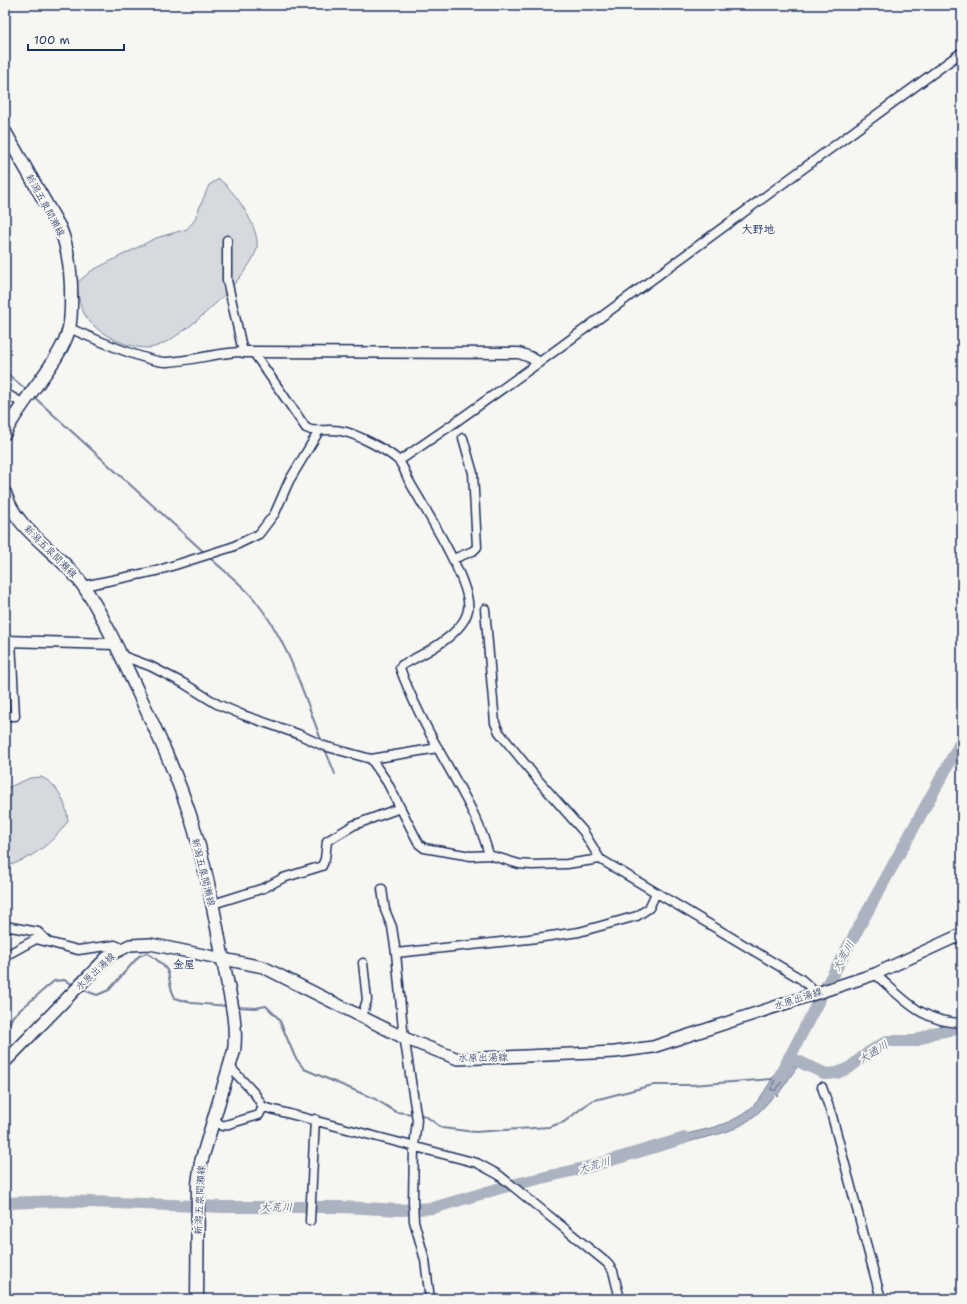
<svg xmlns="http://www.w3.org/2000/svg" width="967" height="1304" viewBox="0 0 967 1304" font-family="'Shantell Sans','Klee One',sans-serif">
  <rect width="100%" height="100%" fill="#f6f6f2"/>
  <filter id="ink" filterUnits="userSpaceOnUse"><feTurbulence type="fractalNoise" baseFrequency=".025" numOctaves="2"/><feDisplacementMap in="SourceGraphic" scale="8" xChannelSelector="R" yChannelSelector="G"/><feConvolveMatrix kernelMatrix="1 2 1 2 8 2 1 2 1" color-interpolation-filters="sRGB"/></filter>
  <g filter="url(#ink)">
    <path fill="#d6d9dd" stroke="#78849e" d="M219,179C235,191 260,228 257,248C252,275 175,348 148,348C127,348 96,334 85,315C79,306 78,294 77,283L91,271L156,238L187,229L194,221L209,185Z
      M41,777C58,784 66,802 68,821C51,845 32,858 5,867V789L30,778Z"/>
    <path fill="#abb2c0" stroke="#717e99" d="M782,1060L797,1067L777,1096L775,1094C739,1140 718,1130 670,1148L669,1138C696,1131 731,1127 752,1107C765,1094 774,1075 782,1060Z"/>
    <g fill="none" stroke-linecap="round" stroke-linejoin="round">
      <path stroke="#556385" stroke-width="1" d="M785,1066L789,1069V1071L776,1090H771V1088L782,1067Z"/>
      <path stroke="#717e99" stroke-width="2" d="M5,372L28,391
        M34,397L205,553
        M210,558C224,571 242,584 254,599C288,640 303,693 322,742
        M325,749L335,774
        M81,989L97,995L109,990L139,956L147,953C154,957 166,966 168,973C171,984 169,986 175,998L192,1003L228,1006
        M236,1007L256,1008L266,1006L279,1019L295,1057L304,1069L375,1099L396,1112L413,1114
        M5,1032L13,1016L54,981L64,980L74,985
        M419,1114L427,1117L442,1128L475,1132L549,1127L564,1122L591,1101L653,1085H691L772,1079"/>
      <path stroke="#abb2c0" stroke-width="12" d="M789,1057L826,1074L837,1073L849,1068L869,1052L887,1041H915L933,1033L962,1028
        M780,1076L822,994L962,740
        M5,1203L62,1201L224,1207H343L401,1210L433,1208L504,1187L588,1167L685,1138"/>
      <g stroke="#1b2f5e" stroke-width="11">
        <path id="minor" d="M69,328C90,337 148,363 167,362C193,361 218,352 243,352L227,280V240
          M254,353L306,428L311,430C321,431 331,429 341,431C355,433 387,450 398,460C403,465 406,475 409,481C423,506 473,584 468,610C463,635 422,655 402,665L400,668C413,704 431,737 450,770C465,797 481,824 489,855
          M5,393L22,403
          M399,461L450,426L537,364L962,52
          M453,559L473,551L477,547L473,473L463,438
          M83,586L156,571L232,547L259,534L275,513L289,481L319,431
          M485,609L495,723L499,732L539,781L583,831L600,859L801,979L811,988L810,994
          M120,655L150,666L183,683L217,704L243,715L298,734L324,746L371,759L387,782L419,844L424,848L471,856L489,855L519,864L532,865L567,864L600,859
          M5,716H15L11,641
          M371,759L438,748
          M382,889L385,910L392,927L396,953
          M213,904L264,888L283,878L322,866L325,859L327,841L354,825L400,808
          M5,926L38,932L47,941
          M5,956L36,939L78,950L115,945L122,948
          M875,974C904,999 921,1022 962,1023
          M362,1016L367,1000L363,963
          M229,1066L255,1094L263,1107L477,1163L499,1175L607,1263L613,1271L620,1299
          M822,1087L832,1116L881,1299
          M214,1119L222,1126L259,1115L263,1107
          M310,1221L315,1119
          M430,1299L425,1260L414,1221L413,1201L414,1147L417,1120L403,1029L396,953L529,939L579,932L637,916L649,908L656,893"/>
      </g>
      <g stroke="#1b2f5e" stroke-width="13">
        <path id="tertiary" d="M243,352L519,353L530,357L538,362
          M5,641L115,644"/>
      </g>
      <g stroke="#1b2f5e" stroke-width="14">
        <path id="secondary" d="M5,1062L108,956L130,945L150,944L263,967L404,1038L458,1059L615,1052L653,1047L875,974L962,934"/>
      </g>
      <g stroke="#1b2f5e" stroke-width="15">
        <path id="primary" d="M5,132L60,228C68,247 70,265 71,285C71,298 72,315 69,328C63,359 20,401 5,433
          M5,493C17,533 62,553 84,587C102,614 116,645 130,675C151,720 174,767 190,815C205,862 214,911 223,960C228,989 238,1021 234,1051L201,1162L198,1184L197,1299"/>
      </g>
      <use href="#minor" stroke="#f6f6f2" stroke-width="8"/>
      <use href="#tertiary" stroke="#f6f6f2" stroke-width="10"/>
      <use href="#secondary" stroke="#f6f6f2" stroke-width="11"/>
      <use href="#primary" stroke="#f6f6f2" stroke-width="12"/>
    </g>
  </g>
  <g text-anchor="middle" stroke-width="4" stroke-linejoin="round" paint-order="stroke">
    <g font-size="10" fill="#1b2f5e" stroke="#f6f6f2">
      <text transform="translate(46 205) rotate(61)" y="4">新潟五泉間瀬線</text>
      <text transform="translate(51 551) rotate(45)" y="4">新潟五泉間瀬線</text>
      <text transform="translate(204 872) rotate(76)" y="4">新潟五泉間瀬線</text>
      <text transform="translate(95 971) rotate(-43)" y="4">水原出湯線</text>
      <text transform="translate(798 998) rotate(-18)" y="4">水原出湯線</text>
      <text transform="translate(483 1057) rotate(-1)" y="4">水原出湯線</text>
      <text transform="translate(199 1200) rotate(-87)" y="4">新潟五泉間瀬線</text>
    </g>
    <g font-size="11" font-weight="bold" fill="#1b2f5e" stroke="#f6f6f2">
      <text x="758" y="233">大野地</text>
      <text x="184" y="968">金屋</text>
    </g>
    <g font-size="11" font-style="italic" fill="#46567b" stroke="#f6f6f2">
      <text transform="translate(843 956) rotate(-61)" y="4">大荒川</text>
      <text transform="translate(873 1052) rotate(-32)" y="4">大通川</text>
      <text transform="translate(594 1165) rotate(-16)" y="4">大荒川</text>
      <text x="276" y="1211">大荒川</text>
    </g>
  </g>
  <rect width="967" height="1304" fill="none" stroke="#f6f6f2" stroke-width="20"/>
  <rect x="10" y="10" width="947" height="1284" fill="none" stroke="#1b2f5e" stroke-width="1.5" filter="url(#ink)"/>
  <path d="M28 44v6h96v-6" fill="none" stroke="#1b2f5e" stroke-width="2"/>
  <text x="34" y="44" font-size="12" fill="#1b2f5e" stroke="#f6f6f2" stroke-width="3" paint-order="stroke">100 m</text>
</svg>
